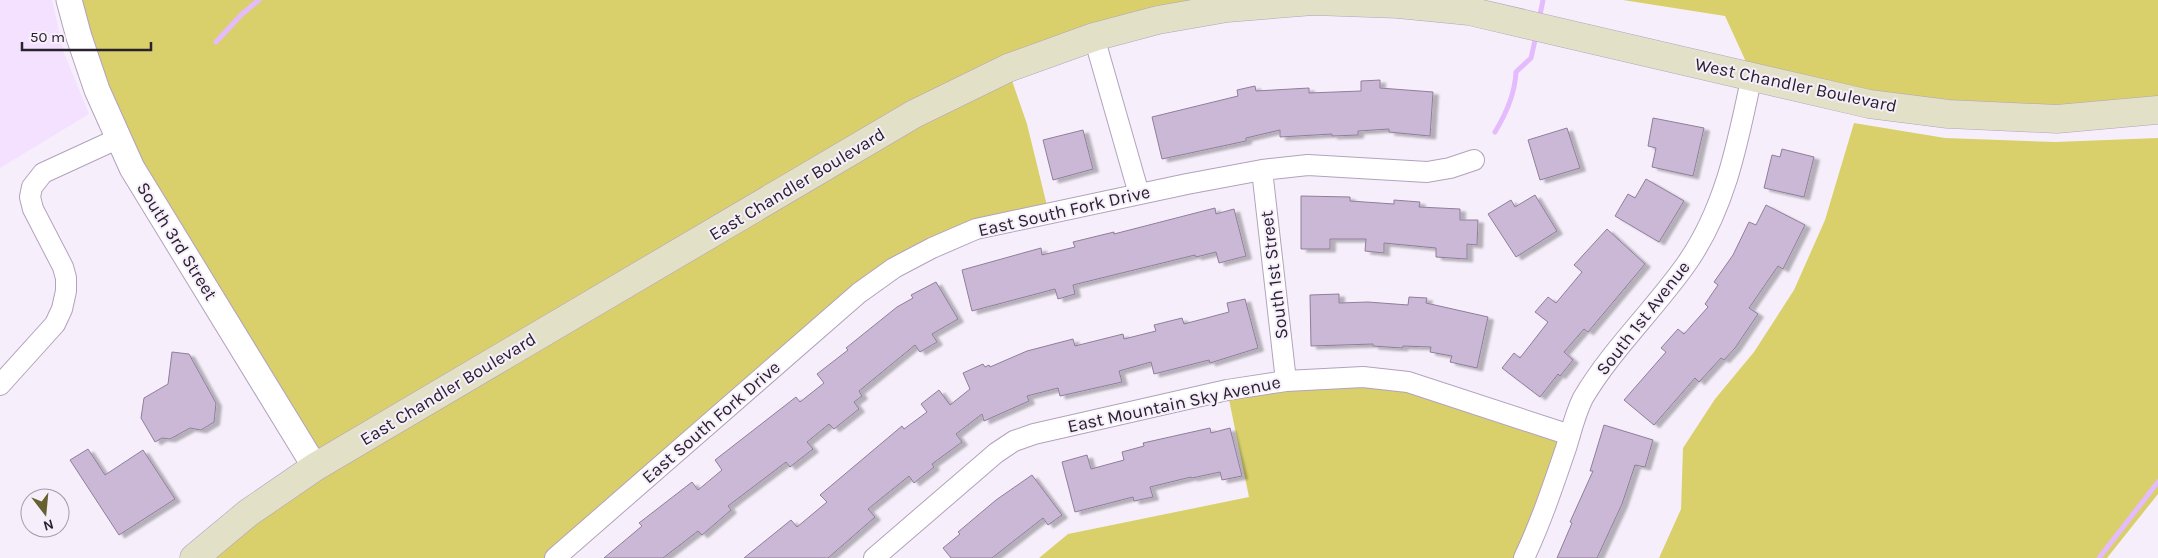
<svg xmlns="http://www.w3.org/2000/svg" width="2158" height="558" viewBox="0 0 2158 558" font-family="Karla,sans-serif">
  <defs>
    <filter id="shadow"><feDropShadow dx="5.5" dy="3" stdDeviation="1" flood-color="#0004"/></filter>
  </defs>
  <rect width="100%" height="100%" fill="#f6effb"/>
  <path fill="#f4e1ff" d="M0,0H52L64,53L89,114L0,168Z"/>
  <path fill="#d9d06b" d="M69,0H1471L1227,8L1008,69L1027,124L1049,214L894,268L555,558H194L315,468L148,195Z
    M1623,0H2158V110L2057,119L1752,75L1725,16Z
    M1854,123L1945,138L2055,142L2158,138V494L2107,558H1659L1681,509L1683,448L1715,399L1754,352L1794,290L1825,220Z
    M1363,377L1570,435L1524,558H1039L1068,534L1249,497L1227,390Z"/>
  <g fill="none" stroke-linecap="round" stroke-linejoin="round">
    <path stroke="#e4bbfc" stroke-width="5" d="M1539,20L1543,0
      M216,42L242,14L259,0
      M1495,132C1506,114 1515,92 1516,72L1531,58L1536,36
      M2099,558L2158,482"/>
  </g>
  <path fill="#cbb8d6" stroke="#8f7e9a" filter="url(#shadow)" d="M1380,80V88L1433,92L1430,136L1389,132V129L1358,131V135L1332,136V134L1280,137V130L1246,138V141L1162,159L1152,117L1238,96L1237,90L1255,86L1256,91L1309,88V93L1361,91V81Z
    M1653,118L1704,128L1693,176L1652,167L1656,148L1648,146Z
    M1567,128L1580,168L1540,180L1528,140Z
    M1083,130L1093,169L1053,180L1043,140Z
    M1782,149L1814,157L1804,197L1764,188L1772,155L1780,157Z
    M1646,179L1684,201L1659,242L1615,216L1628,194L1635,198Z
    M1535,195L1557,231L1516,257L1488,214L1511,200L1515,207Z
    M1301,196L1350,197V201L1394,204V200L1420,202L1419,207L1460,209V220H1478L1477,245L1467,244V259L1436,257V248L1384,243V253L1365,251L1366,239H1330V249H1301Z
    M1766,205L1805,225L1783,269L1778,266L1749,308L1758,314L1735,348L1724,360L1721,358L1699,382L1695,378L1654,425L1624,400L1666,352L1661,348L1678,329L1684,334L1708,307L1705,304L1718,285L1714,282L1733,255L1749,222L1756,225Z
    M1215,208L1216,214L1234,209L1246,256L1219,263L1216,252L1196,257L1195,255L1073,285L1075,294L1058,299L1055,289L972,311L962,270L1041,248L1042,255L1075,247L1073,242L1114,232V234Z
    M1607,229L1645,264L1588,332L1584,329L1564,352L1573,360L1560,376L1558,374L1540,397L1502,368L1514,353L1520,358L1548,322L1535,312L1548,297L1556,303L1582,272L1574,265Z
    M936,282L958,319L932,334L937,342L920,352L915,345L859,391L862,396L854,402L859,409L834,429L829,424L807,442L813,449L790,467L786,462L728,506L731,510L702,535L698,531L663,558H604L642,526L639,523L692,482L698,490L722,470L715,460L796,397L800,402L824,383L817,374L848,350L846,348L897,307L913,298L911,295Z
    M1339,294V303L1368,302L1408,305L1409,297L1427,298L1426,303L1488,317L1477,368L1450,362L1452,356L1430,352L1431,347L1403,346L1402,348L1373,346V344L1311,346L1310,295Z
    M1245,299L1258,348L1210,363L1209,360L1154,374L1151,362L1119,371L1122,382L1060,396L1058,388L1027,396L1029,401L984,421L982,414L956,434L962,442L932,464L934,467L914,483L909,476L868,509L875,517L828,558H744L791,520L797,527L827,502L820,495L902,426L904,429L927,412L921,404L939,390L950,405L970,389L963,373L983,364L985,367L989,365L990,367L1027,351L1073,339L1075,346L1123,334L1124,339L1156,331L1154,325L1182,318L1184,324L1229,312L1227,303Z
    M172,352L189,354L216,403L214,422L201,430L190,428L170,439L162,438L155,442L141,418L144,398L168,384Z
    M1604,425L1653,440L1645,467L1635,465L1622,504L1597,558H1557L1572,523L1570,522L1593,471H1590Z
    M1210,428L1211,433L1230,428L1242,476L1222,480L1220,472L1192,478L1191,477L1150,487L1153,497L1134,501L1133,497L1075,512L1062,462L1087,455L1091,469L1124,460L1122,452L1144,446L1143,443Z
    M88,449L105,475L143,450L175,499L119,535L70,460Z
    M1032,475L1062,515L1048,525L1043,518L992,558H951L943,548L960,534L958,532L996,500Z"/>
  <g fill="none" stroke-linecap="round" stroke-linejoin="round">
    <g stroke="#b3a1be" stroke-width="22">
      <path id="minor" d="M1094,37L1139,194
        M1262,170L1286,381
        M0,385L55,324L62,309L66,291V278L63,267L33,209L30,197L32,187L43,173L117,139
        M555,558L859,293L894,268L932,248L976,229L1187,184L1262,170L1308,165L1427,172L1450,168L1474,160
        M874,558L996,453L1014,441L1034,434L1227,390L1286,381L1363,377L1408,382L1570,435
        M1524,558C1541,522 1553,486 1566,448C1571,432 1575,414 1583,398C1612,349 1654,310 1687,263C1726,207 1738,141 1752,75"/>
    </g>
    <g stroke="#b3a1be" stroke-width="27">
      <path id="tertiary" d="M69,0L79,37L97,90L132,168L315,467"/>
    </g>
    <g stroke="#b3a1be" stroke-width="29">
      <path id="secondary" d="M194,558L248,513L315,467L914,114L1008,68L1094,37L1158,20L1227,8L1313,1L1398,4L1469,11L1869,104L1948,114L2057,119L2158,110"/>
    </g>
    <use href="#minor" stroke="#fff" stroke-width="20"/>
    <use href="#tertiary" stroke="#fff" stroke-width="25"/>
    <use href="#secondary" stroke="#e2e0c7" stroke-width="28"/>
  </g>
  <g text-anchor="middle" stroke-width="4" stroke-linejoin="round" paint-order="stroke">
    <g font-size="18" fill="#29222e" stroke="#f6effb">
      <text transform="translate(1796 85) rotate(12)" y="6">West Chandler Boulevard</text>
      <text transform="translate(797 184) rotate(-31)" y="6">East Chandler Boulevard</text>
      <text transform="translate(1064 211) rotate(-13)" y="6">East South Fork Drive</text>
      <text transform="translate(177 241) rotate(58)" y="6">South 3rd Street</text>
      <text transform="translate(1274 275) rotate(-97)" y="6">South 1st Street</text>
      <text transform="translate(1643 318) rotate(-52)" y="6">South 1st Avenue</text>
      <text transform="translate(448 389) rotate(-31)" y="6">East Chandler Boulevard</text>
      <text transform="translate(1174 404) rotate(-12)" y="6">East Mountain Sky Avenue</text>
      <text transform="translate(711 422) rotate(-41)" y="6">East South Fork Drive</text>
    </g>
  </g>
  <g transform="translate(45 513) rotate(164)"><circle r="24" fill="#f6effb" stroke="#a49da9"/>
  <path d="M0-4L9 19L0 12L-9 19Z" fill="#66612e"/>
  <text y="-8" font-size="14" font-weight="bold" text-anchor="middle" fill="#29222e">N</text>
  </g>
  <path d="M22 42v8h129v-8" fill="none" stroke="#29222e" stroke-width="2.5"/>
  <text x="30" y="42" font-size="15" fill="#29222e" stroke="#f6effb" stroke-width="4" paint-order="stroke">50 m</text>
</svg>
